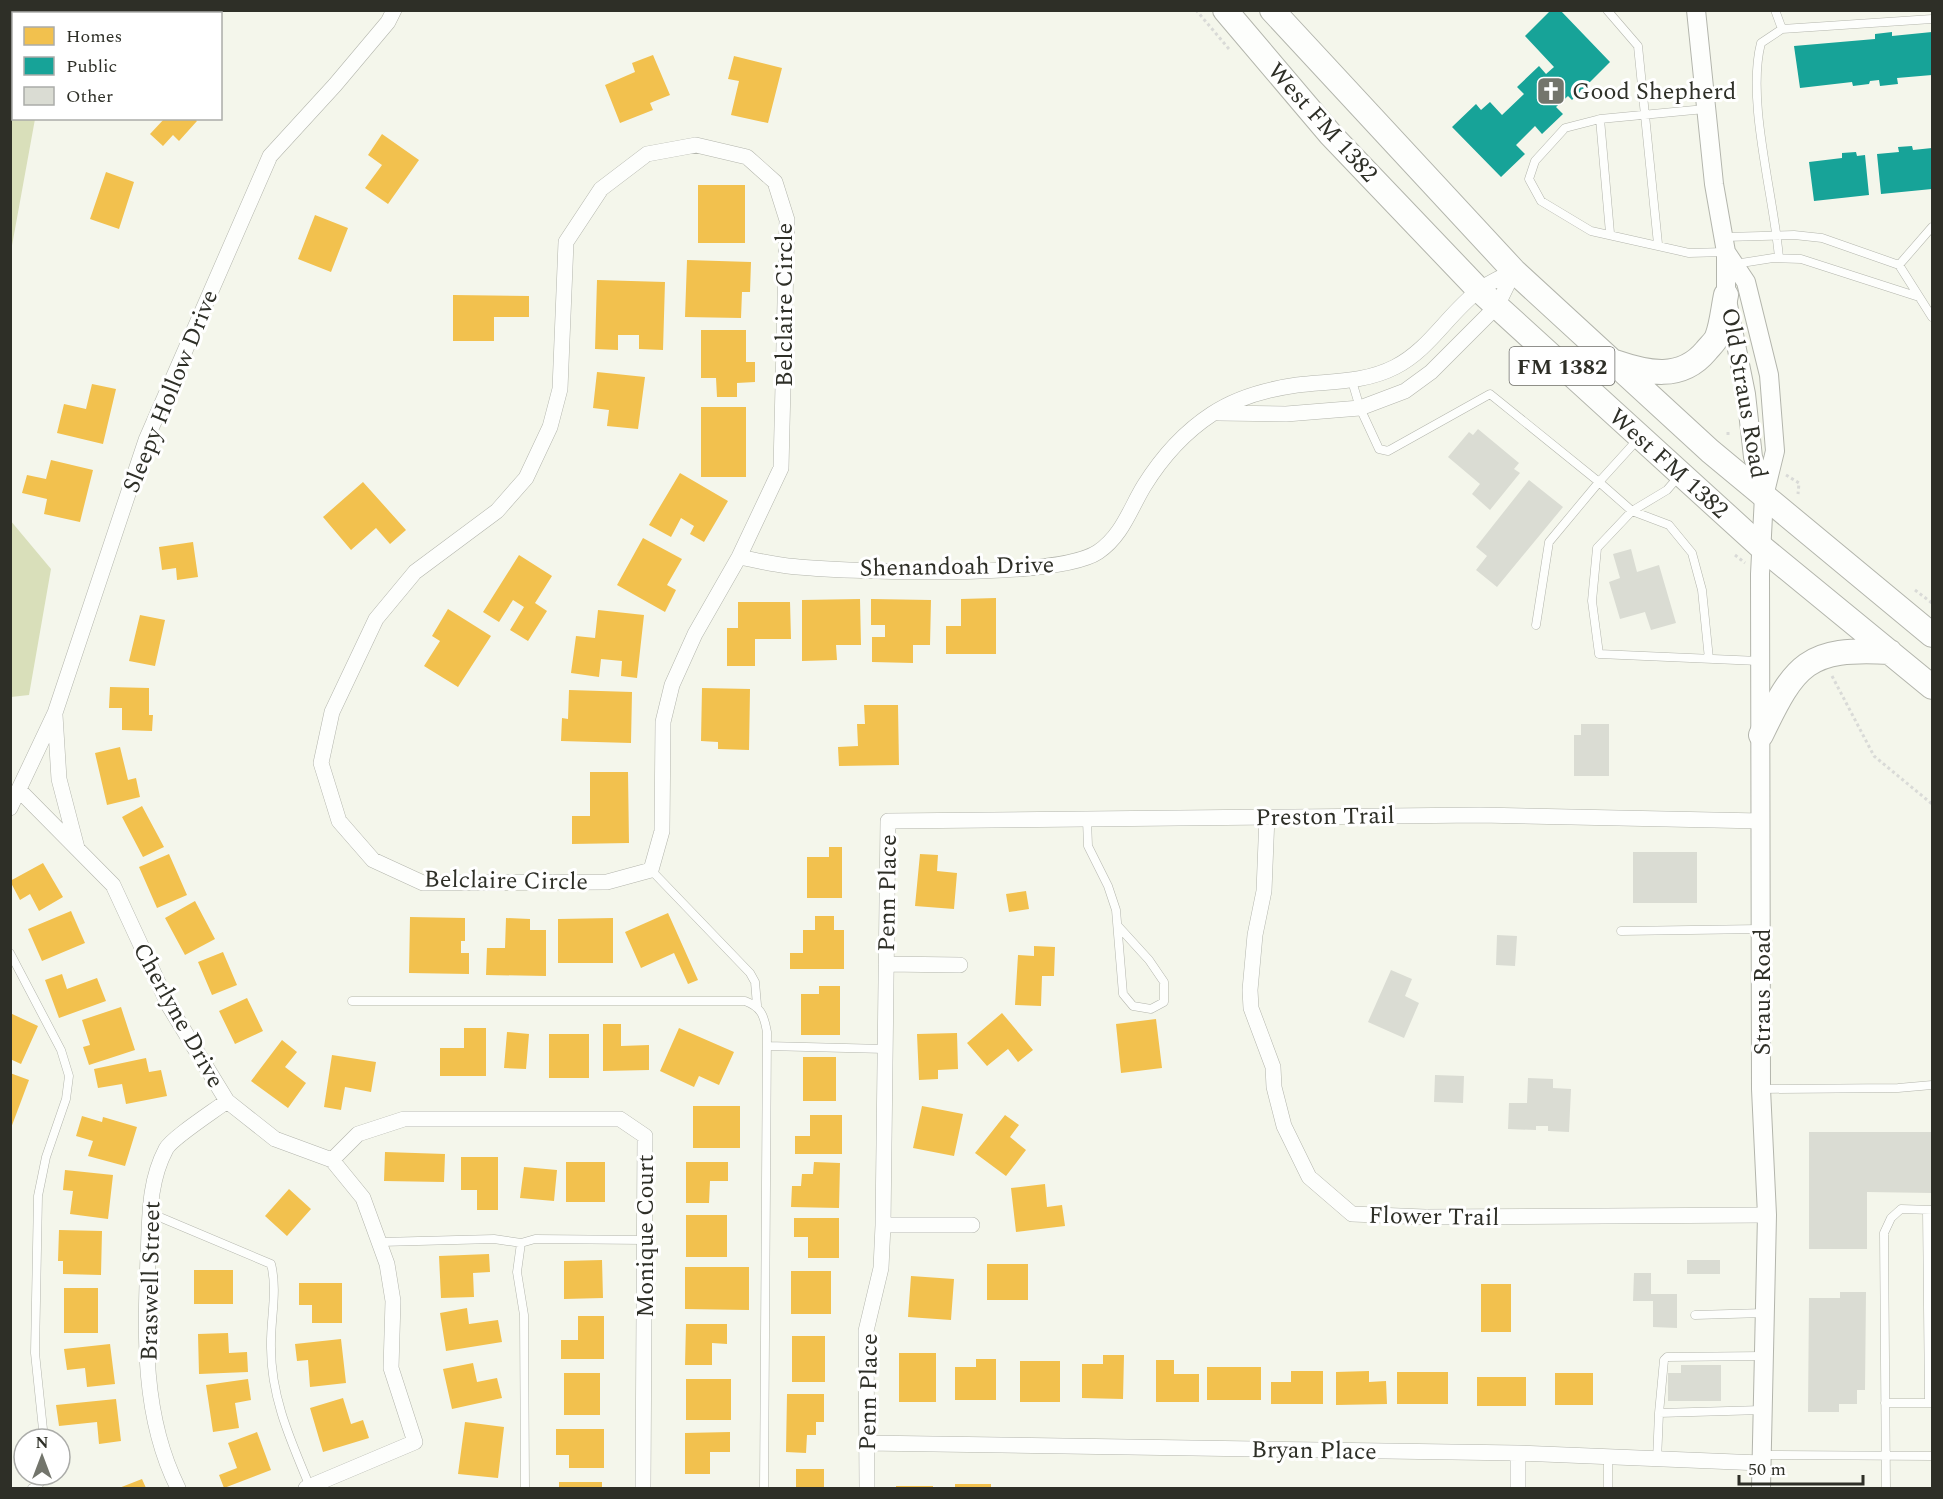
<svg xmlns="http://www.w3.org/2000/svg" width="1943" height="1499" viewBox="0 0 1943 1499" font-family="Spectral,serif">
  <rect width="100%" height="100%" fill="#f4f6eb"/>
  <path fill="#d9dfba" d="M11,10L54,11V13L14,14V118L35,119L11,251Z
    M10,520L51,569L29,695L11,697Z"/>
  <path fill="#f2c14e" d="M653,55L670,95L650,103L653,110L620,123L605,85L635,72L632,63Z
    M734,56L782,68L768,123L731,115L739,81L728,79Z
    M165,118H194L197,121L179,141L173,135L163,146L150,134Z
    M382,134L419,160L388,204L365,188L382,165L368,155Z
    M106,172L134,182L119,229L90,219Z
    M698,185H745V243H698Z
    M315,215L348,228L331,272L298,259Z
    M687,260L751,262L750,292H742L741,318L685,317Z
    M597,280L665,282L663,350L639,349V335H618V350L595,349Z
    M453,295L529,296V317H494V341H453Z
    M701,330H746V362H755V382L737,383V397H717L716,378H701Z
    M597,372L645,377L638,429L607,426L609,410L593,408Z
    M92,384L116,389L103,444L57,433L64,404L86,409Z
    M701,407H746V477H701Z
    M51,460L93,470L80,522L44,514L47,499L22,493L27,475L46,479Z
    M680,473L728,501L704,542L690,534L694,526L681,518L671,537L649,525Z
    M363,482L406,530L390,544L376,528L351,550L323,517Z
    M643,538L682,559L667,585L676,590L665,612L617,585Z
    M193,542L198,577L177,580L176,568L162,570L159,547Z
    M519,555L552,576L535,603L547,611L528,641L510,630L524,607L513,600L499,622L483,612Z
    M996,598V654H946V626H961V599Z
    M860,599L861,645H836L837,660L802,661V600Z
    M871,599L931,600L930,645H913V663L872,662V637H885V625H871Z
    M738,602H790L791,639H755V666H727V628H738Z
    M448,609L491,636L458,687L424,666L440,641L432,636Z
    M598,610L644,615L637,678L621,676L622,661L601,659L599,677L571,673L576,636L595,638Z
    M140,615L165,620L155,666L129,661Z
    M110,687L149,688V715H153L152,731L122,730V708H109Z
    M702,688L750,689L749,750L718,749V742L701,741Z
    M569,690L632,692L631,743L561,741L562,718L568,719Z
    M864,705H898L899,765L839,766L838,747L858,746L857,724H865Z
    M120,747L128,780L136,778L140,797L107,805L95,753Z
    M590,772H628L629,843L572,844V816H590Z
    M142,806L164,847L143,857L122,817Z
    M829,847H842V898H807V857H829Z
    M169,854L187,895L157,908L139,867Z
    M920,854L938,855L937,871L957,873L954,909L915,906Z
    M43,863L63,897L39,911L30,894L20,900L10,881Z
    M1026,891L1029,909L1009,912L1006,894Z
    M195,901L215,939L185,955L165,918Z
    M71,911L85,943L42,961L28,929Z
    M668,913L698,980L688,984L674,953L641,968L625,932Z
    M815,916H834V930H844V969H790V953H803V930H815Z
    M410,917L465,918V941H461V953H469V974L409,973Z
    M506,918L530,919V930H546V976L486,975L487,948H505Z
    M613,918V963H558V919Z
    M1034,946L1055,947L1054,976H1042L1041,1006L1015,1005L1018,955L1034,956Z
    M223,952L237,985L212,995L198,962Z
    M62,974L67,989L97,978L106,1001L59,1018L45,980Z
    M819,986H840V1035H801V994H819Z
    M247,998L263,1031L235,1044L219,1011Z
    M121,1007L135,1050L89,1065L83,1047L90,1045L82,1020Z
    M10,1013L38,1026L21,1064L10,1059Z
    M1002,1013L1033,1050L1018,1062L1008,1049L987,1066L967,1043Z
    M1156,1019L1162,1068L1121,1073L1116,1024Z
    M603,1024H621V1046L649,1045V1070L603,1071Z
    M464,1028H486V1076H440V1048H464Z
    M679,1028L734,1052L719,1085L699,1076L694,1087L660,1071Z
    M507,1032L529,1034L526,1069L504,1068Z
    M957,1033L958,1069L938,1070V1079L919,1080L917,1034Z
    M549,1034H589V1078H549Z
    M282,1040L297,1052L285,1067L306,1083L288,1108L251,1081Z
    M332,1055L376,1062L371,1092L345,1087L341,1110L324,1107Z
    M803,1057H836V1101H803Z
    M146,1058L149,1072L161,1070L167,1096L126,1104L122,1084L98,1088L94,1069Z
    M10,1073L29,1080L11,1128H10Z
    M693,1106H740V1148H693Z
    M922,1106L963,1114L954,1156L913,1148Z
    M810,1115H842V1154H795V1136H810Z
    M1005,1115L1019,1125L1010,1137L1026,1150L1006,1176L975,1153Z
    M82,1116L102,1122L103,1117L137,1127L125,1166L88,1156L93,1141L76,1136Z
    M385,1152L445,1154L444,1182L384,1181Z
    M461,1157H498V1210H477V1190H461Z
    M566,1162H605V1202H566Z
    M686,1162H728V1181H710L709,1203H686Z
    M814,1162L840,1163L839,1208L791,1207L792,1186H801L802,1174H813Z
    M524,1167L557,1170L554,1201L520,1198Z
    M65,1170L113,1175L108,1219L70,1214L73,1191L63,1190Z
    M1045,1184L1047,1207L1062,1205L1065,1226L1016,1232L1011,1188Z
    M289,1189L311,1209L287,1236L265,1216Z
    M686,1215H727V1257H686Z
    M794,1218H839V1258H808V1237H794Z
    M59,1230L102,1231L101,1275L63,1274V1261H58Z
    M489,1254L490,1272L473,1273L474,1297L441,1298L439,1256Z
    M602,1260L603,1298L564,1299V1261Z
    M987,1264H1028V1300H987Z
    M685,1267H749V1310L685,1309Z
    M194,1270H233V1304H194Z
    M791,1271H831V1314H791Z
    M911,1276L954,1279L951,1320L908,1317Z
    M299,1283H342V1323H312V1305H299Z
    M1481,1284H1511V1332H1481Z
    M64,1288H98V1333H64Z
    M467,1308L469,1324L498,1320L502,1342L446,1351L440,1313Z
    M578,1316H604V1359H561V1340H578Z
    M686,1324H727V1344L712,1343V1365H685Z
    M228,1333L229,1353L247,1352L248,1372L199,1374L198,1334Z
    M792,1336H825V1382H792Z
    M341,1339L346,1383L310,1387L308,1360L297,1361L295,1344Z
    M110,1344L115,1384L87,1387L85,1368L67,1370L64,1349Z
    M899,1353H936V1402H899Z
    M1103,1355H1124L1123,1399L1082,1398V1364H1103Z
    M976,1359H996V1400H955V1367H976Z
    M1156,1360H1174V1374H1199V1402H1156Z
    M1020,1361H1060V1402H1020Z
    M473,1363L477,1382L497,1378L502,1398L452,1409L443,1369Z
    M1207,1367H1261V1400H1207Z
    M1291,1371H1323V1404H1271V1382H1291Z
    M1369,1371V1382L1386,1381L1387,1404L1336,1405V1372Z
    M1397,1372H1448V1404H1397Z
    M564,1373H600V1415H564Z
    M1555,1373H1593V1405H1555Z
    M1477,1377H1526V1406H1477Z
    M248,1379L251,1400L235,1403L239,1428L213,1432L206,1385Z
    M686,1379H731V1420H686Z
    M787,1394H824V1422H816V1435H807L806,1453L786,1452Z
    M343,1398L351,1424L363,1420L369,1438L323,1452L310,1408Z
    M116,1399L121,1441L99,1444L97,1422L59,1426L56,1405Z
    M465,1422L504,1427L498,1478L458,1474Z
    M556,1429H604V1468H569V1455H556Z
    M257,1432L271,1470L224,1488L219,1475L237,1468L228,1443Z
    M730,1432V1452H710V1474H685V1433Z
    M796,1469H824V1488H796Z
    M142,1479L146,1488H119Z
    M559,1482H602V1488H559Z
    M955,1484H991V1488H955Z
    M896,1486H933V1488H896Z"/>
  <path fill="#17a398" d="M1551,10H1560L1610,62L1572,100L1568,96L1556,107L1563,114L1542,134L1535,126L1516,145L1525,154L1501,177L1452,127L1476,104L1481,110L1490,102L1502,115L1524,94L1517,87L1539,66L1546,74L1554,67L1525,36Z
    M1892,32V36L1932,32V75L1897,78L1898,84L1880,86L1879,80L1870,81L1869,84L1853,86L1852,82L1800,88L1794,46L1875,39V34Z
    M1912,146L1913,150L1932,148V189L1881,194L1877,154L1899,152L1898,147Z
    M1856,152L1857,156L1865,155L1869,195L1814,201L1809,162L1842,158V153Z"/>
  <path fill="#dadcd3" d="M1478,429L1519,463L1514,469L1520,473L1490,510L1472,494L1480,484L1448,457L1469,432L1473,435Z
    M1529,480L1563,507L1497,587L1476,570L1487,556L1476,547Z
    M1631,549L1637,572L1659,565L1676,623L1651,630L1645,612L1620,619L1609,582L1620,578L1613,554Z
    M1581,724H1609V776H1574V735H1581Z
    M1633,852H1697V903H1633Z
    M1497,935L1517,936L1515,966L1496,965Z
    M1391,970L1412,979L1405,996L1419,1003L1404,1038L1368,1022Z
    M1435,1075L1464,1076L1463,1103L1434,1102Z
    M1528,1078L1553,1079V1088L1571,1089L1569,1132L1548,1131V1126H1536V1130L1508,1129L1509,1103H1527Z
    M1809,1132H1932V1193L1867,1192V1249H1809Z
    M1687,1260H1720V1274H1687Z
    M1634,1273H1651V1294H1677V1328L1653,1327V1301H1633Z
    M1840,1292H1866L1865,1390H1857V1404H1839V1412H1808L1809,1298H1840Z
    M1681,1365H1721V1401H1668V1373H1681Z"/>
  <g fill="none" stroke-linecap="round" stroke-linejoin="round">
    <g stroke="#b3b5ac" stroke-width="9">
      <path id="service" d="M1607,10L1638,46L1658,244
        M1775,10L1782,29L1932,19
        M1705,109L1600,119L1565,128L1535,161L1529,179L1541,201L1591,231L1689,253L1725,252
        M1600,119L1610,233
        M1725,237L1794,235L1822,238L1899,265L1932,317
        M1779,258C1774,196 1746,101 1761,43L1782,29
        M1735,264L1773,258L1801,259L1919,297
        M1899,265L1932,227
        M1352,381L1360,408L1379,449L1388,451L1490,394L1599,482L1549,542L1536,625
        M1639,438L1599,482L1632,511L1669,525L1692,553L1702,590L1709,659
        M1679,476L1667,490L1632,511L1597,548L1592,601L1599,654L1759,661
        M1087,820L1088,846L1108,886L1116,910L1123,994L1133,1006L1151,1009L1164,1002V982L1149,960L1118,926
        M651,870L750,973L755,982L757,1005
        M1621,931L1760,929
        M10,953L61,1050L69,1076L66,1099L46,1157L38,1196L35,1353L44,1439
        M352,1001H745C761,1007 764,1015 767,1032L764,1488
        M767,1046L885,1049
        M1761,1089L1898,1088L1932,1085
        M1927,1210L1929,1403
        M150,1213L271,1264C278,1291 270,1321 271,1348C271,1398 291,1441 310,1487
        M381,1242L494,1239L521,1243
        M1695,1315L1764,1313
        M1885,1403H1932
        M1762,1410L1659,1413L1664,1360L1667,1357L1763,1356
        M1763,1455L1932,1456
        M1608,1458V1488
        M1657,1460L1659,1413
        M32,1488L38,1486L45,1475
        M525,1488L524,1315L517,1272L521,1243L535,1239L645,1240
        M1886,1488L1884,1233L1891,1218L1901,1209L1932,1210"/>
    </g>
    <g stroke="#b3b5ac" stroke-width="16">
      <path id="minor" d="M696,145L747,157L775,182L787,220L781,468L739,557L695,634L672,685L663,722L662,831L651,870L607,882L423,883L373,860L339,821L321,763L332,712L376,619L415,572L497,511L526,478L550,427L560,389L566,242L601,189L647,154Z
        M1219,413L1286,414L1360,408L1405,391L1431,372L1497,306L1514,271
        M739,557C755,560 771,564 788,566C844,572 1056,580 1098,552C1122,536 1130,509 1144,486C1162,457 1183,433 1212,414C1236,398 1269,389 1297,385C1330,381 1364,383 1395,367C1429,350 1448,314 1478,291C1488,283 1502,277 1514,271
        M55,715L59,779L77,848
        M20,791L113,885L169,1006L227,1101L275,1139L332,1160L363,1198L387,1264L393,1301L391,1368L415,1442L306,1488
        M10,808L55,713L146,440L270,156L335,85L388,22L394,10
        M1267,816L1264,891L1255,935L1250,990L1251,1008L1273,1067L1274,1087L1284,1126L1309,1177L1352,1214L1425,1217L1767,1215
        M886,964L960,965
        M332,1160L358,1134L404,1119H620L645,1136L643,1488
        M883,1225H972
        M866,1443L1518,1453L1761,1463
        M1518,1453V1488
        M178,1488C142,1416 145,1336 148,1256C150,1219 148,1183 166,1149C172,1138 214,1111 227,1101
        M867,1488L866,1331L881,1268L883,1225L888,821L1480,815L1761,821"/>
    </g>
    <g stroke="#b3b5ac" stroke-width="20">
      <path id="tertiary" d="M1696,10L1714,184L1726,252V295L1746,394L1753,457L1764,495
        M1726,252L1746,282L1769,375L1775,451L1764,496L1760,574L1761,1089L1767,1215L1761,1488"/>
    </g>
    <g stroke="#b3b5ac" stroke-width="26">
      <path id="primary" d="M1225,10L1331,135L1479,290L1760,546L1932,687
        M1272,10L1514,271L1710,451L1932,635
        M1615,362C1647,373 1681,381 1706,351C1709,347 1715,342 1717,337C1722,324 1723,309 1726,295
        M1761,735C1795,664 1807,647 1890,652"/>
    </g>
    <path stroke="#d9dad7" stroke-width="3" stroke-dasharray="3 3" stroke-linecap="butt" d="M1196,10L1229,49
      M1728,432V437
      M1786,475L1799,483L1798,494
      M1735,555L1745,563
      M1915,590L1932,603
      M1832,676L1874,756L1932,804"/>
    <use href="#service" stroke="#fdfefc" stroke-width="8"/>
    <use href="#minor" stroke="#fdfefc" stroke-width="15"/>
    <use href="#tertiary" stroke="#fdfefc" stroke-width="18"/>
    <use href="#primary" stroke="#fdfefc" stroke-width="24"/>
  </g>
  <defs>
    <g id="church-square" transform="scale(1.5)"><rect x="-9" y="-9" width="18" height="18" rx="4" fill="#73756c" stroke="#fff"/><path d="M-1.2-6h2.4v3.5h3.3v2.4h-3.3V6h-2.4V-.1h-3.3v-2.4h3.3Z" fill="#fff"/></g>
  </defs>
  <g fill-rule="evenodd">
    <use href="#church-square" x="1551" y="91"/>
  </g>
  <g text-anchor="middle" stroke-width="6" stroke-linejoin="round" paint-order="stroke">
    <rect fill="#fff" stroke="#6d6d68" stroke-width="1.5" x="1509.5" y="347" width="105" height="38" rx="4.5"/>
    <g font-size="22" font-weight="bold" fill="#2e2f27">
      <text x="1562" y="374">FM 1382</text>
    </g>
    <g font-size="24" fill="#2e2f27" stroke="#fff" text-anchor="start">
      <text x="1572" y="99">Good Shepherd</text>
    </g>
    <g font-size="24" fill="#2e2f27" stroke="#fff">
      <text transform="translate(1323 122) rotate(48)" y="8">West FM 1382</text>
      <text transform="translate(784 305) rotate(-90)" y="8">Belclaire Circle</text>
      <text transform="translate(170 391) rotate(-68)" y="8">Sleepy Hollow Drive</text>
      <text transform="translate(1745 393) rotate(80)" y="8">Old Straus Road</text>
      <text transform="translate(1669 463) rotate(42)" y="8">West FM 1382</text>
      <text transform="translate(957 566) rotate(-1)" y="8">Shenandoah Drive</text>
      <text transform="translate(1325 816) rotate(-1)" y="8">Preston Trail</text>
      <text transform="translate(506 880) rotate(1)" y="8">Belclaire Circle</text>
      <text transform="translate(887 893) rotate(-89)" y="8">Penn Place</text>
      <text transform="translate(1762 992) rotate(-90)" y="8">Straus Road</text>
      <text transform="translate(179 1015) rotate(61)" y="8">Cherlyne Drive</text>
      <text transform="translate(1434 1216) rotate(1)" y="8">Flower Trail</text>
      <text transform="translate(645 1236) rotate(-90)" y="8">Monique Court</text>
      <text transform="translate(150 1281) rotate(-89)" y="8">Braswell Street</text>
      <text transform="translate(868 1392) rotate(-89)" y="8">Penn Place</text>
      <text transform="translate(1314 1450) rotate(1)" y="8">Bryan Place</text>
    </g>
  </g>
  <rect width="1943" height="1499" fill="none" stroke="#2e2f27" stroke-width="24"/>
  <rect x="12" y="12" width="210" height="108" fill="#ffffff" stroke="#abaca9" stroke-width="1.5"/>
  <rect x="24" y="27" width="30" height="18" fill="#f2c14e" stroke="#abaca9" stroke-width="1.5"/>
  <text x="66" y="42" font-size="18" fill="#2e2f27">Homes</text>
  <rect x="24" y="57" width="30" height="18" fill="#17a398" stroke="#abaca9" stroke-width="1.5"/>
  <text x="66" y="72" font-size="18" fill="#2e2f27">Public</text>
  <rect x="24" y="87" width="30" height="18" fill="#dadcd3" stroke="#abaca9" stroke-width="1.5"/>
  <text x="66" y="102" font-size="18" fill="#2e2f27">Other</text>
  <g transform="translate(42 1457)"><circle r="28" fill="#ffffff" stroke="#abaca9" stroke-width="1.5"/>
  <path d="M0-4.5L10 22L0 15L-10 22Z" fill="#73756c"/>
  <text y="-9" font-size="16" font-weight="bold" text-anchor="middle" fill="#2e2f27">N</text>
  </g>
  <path d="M1739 1475v9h124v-9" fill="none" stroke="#2e2f27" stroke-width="3"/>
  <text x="1748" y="1475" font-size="18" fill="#2e2f27" stroke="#ffffff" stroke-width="4.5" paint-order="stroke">50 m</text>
</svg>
